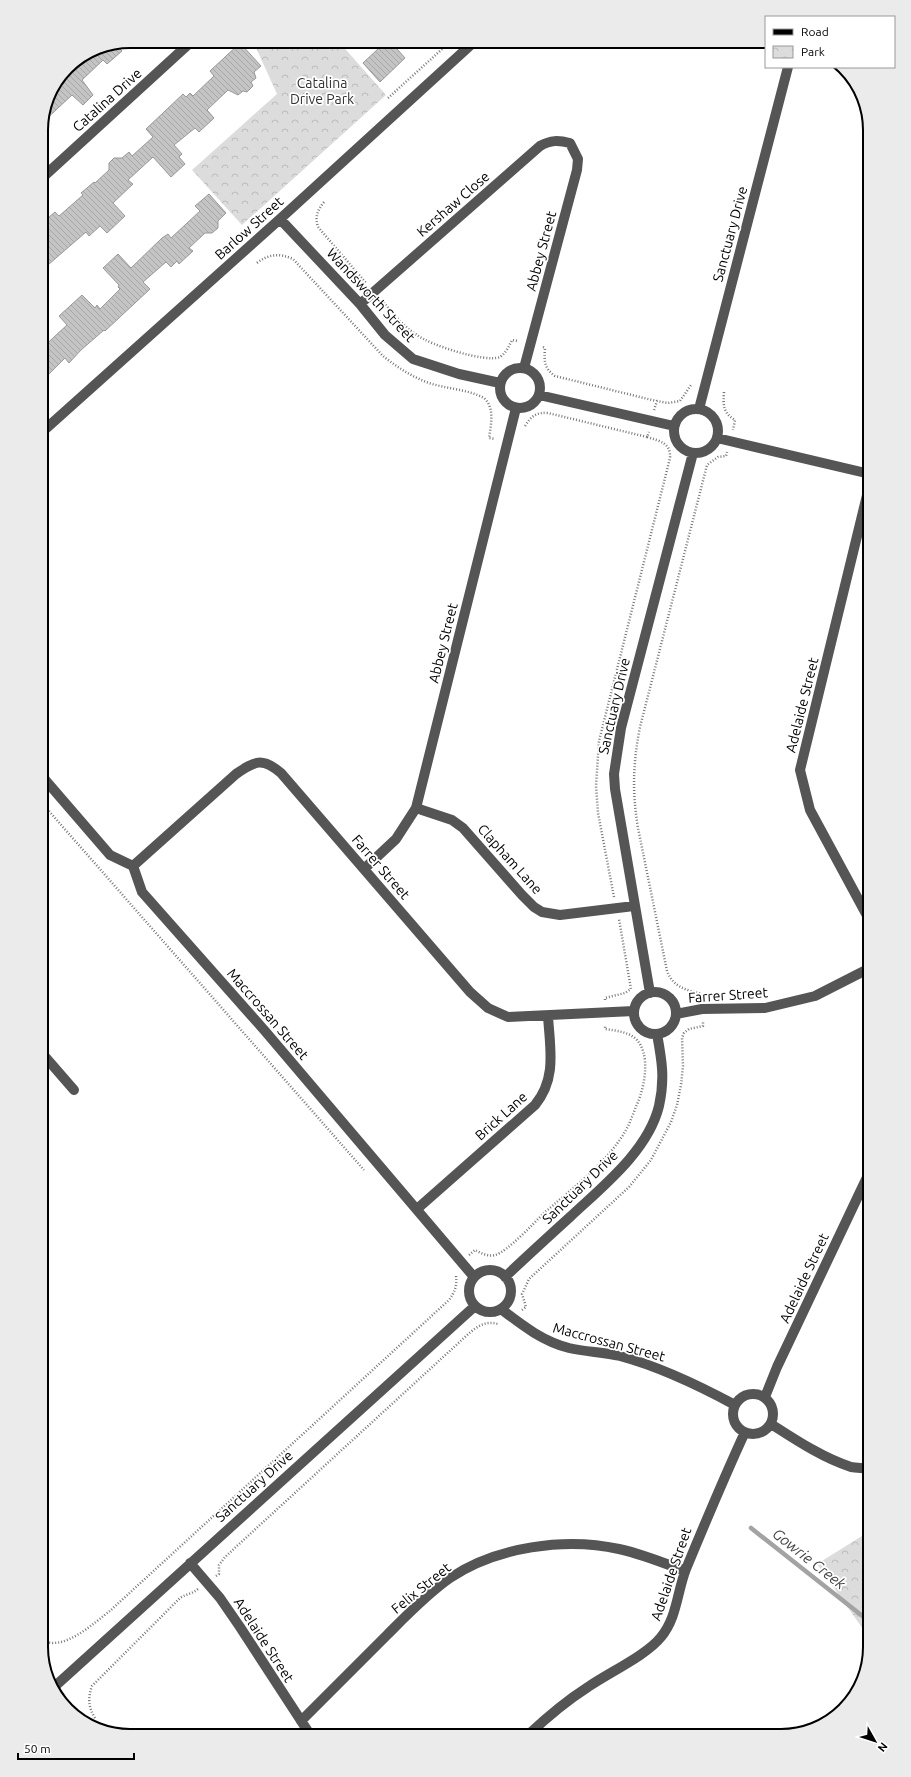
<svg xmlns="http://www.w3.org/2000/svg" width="911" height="1777" viewBox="0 0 911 1777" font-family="Ubuntu,sans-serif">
  <defs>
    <pattern id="park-crowns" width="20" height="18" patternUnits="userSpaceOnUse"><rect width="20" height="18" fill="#dcdcdc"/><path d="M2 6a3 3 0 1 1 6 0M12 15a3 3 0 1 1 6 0" fill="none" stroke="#bbb"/></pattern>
    <pattern id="building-back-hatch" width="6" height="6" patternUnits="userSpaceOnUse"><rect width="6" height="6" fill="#c4c4c4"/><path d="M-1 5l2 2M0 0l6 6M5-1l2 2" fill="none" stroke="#a7a7a7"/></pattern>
  </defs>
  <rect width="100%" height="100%" fill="#fff"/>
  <path fill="url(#park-crowns)" d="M253,41H341L340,43L386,95L242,225L192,170L277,94Z
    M870,1531V1639L817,1564Z"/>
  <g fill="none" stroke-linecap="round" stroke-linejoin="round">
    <path stroke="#a3a3a3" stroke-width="4.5" d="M751,1528L870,1622"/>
  </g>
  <path fill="url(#building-back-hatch)" stroke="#999" d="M372,41H390L405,58L380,82L363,63L379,48Z
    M240,43L261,66L254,72L256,78L251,82L253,86L247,92L243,91L238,95L228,90L207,110L214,118L199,132L195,128L174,145L182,154L179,157L185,164L171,177L153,157L128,180L133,184L113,203L125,216L107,233L100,226L89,236L86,232L41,271V224L55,212L59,216L83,195L81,193L94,182L95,183L109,170V163L114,158H122L129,152L132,156L153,137L146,129L183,94L186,97L190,93L193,96L214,76L210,71Z
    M116,44L122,51L107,64L103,60L82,80L93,95L83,105L72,95L42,123L48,95L67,67L96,48Z
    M209,194L226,213L218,221V228L212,233H205L189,248L193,251L179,264L177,261L171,267L166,262L143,282L150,289L105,331L104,330L81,350L69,363L65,358L49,374L41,366V349L67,325L59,316L82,295L95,308L97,305L100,309L120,289L118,287L119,285L103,268L118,254L131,268L162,238L168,234L171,238L200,211L195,206Z"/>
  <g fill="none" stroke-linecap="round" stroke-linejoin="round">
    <g stroke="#dbdbdb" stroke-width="12">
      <path id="major" d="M47,1679L59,1696"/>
    </g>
    <path stroke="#777" stroke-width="2.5" stroke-dasharray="1 2" stroke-linecap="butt" d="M388,98L451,41
      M324,202C317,211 315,217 318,227L366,283
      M257,263C268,254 280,253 293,259L383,356C397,367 412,377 429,383C447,389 467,389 484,398C495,408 491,424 489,438L495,439
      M382,300C392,313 403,326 417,335C430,345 485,363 500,357C506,353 509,346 512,340L518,341
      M543,347L545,348C544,361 544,368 555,376L656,401
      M724,392C723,405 723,413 735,420L733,430
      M654,410L657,401L668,403L680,401L691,385
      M525,426C531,416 537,412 548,413L647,437
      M41,802L364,1170
      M614,897L598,813L596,786L599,741L670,458C671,443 660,441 647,437L649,432
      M702,998V994C686,990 673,987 667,971L638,828C632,792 633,763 640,727L707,465L718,457L726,456L727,452
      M605,1000V998L625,993L631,989L619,919
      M469,1255L475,1250C481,1253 488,1257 495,1255C507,1252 533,1224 543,1214C570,1190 608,1162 626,1130C631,1121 634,1111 638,1102C643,1089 646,1075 645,1061C642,1035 628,1032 605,1029V1025
      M522,1310L526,1307L522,1294L529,1279L629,1187L651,1160L671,1122L677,1105L681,1085L683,1066L682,1038L684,1033L689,1029L703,1026V1021
      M216,1576L219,1574V1565L225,1557L465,1337C475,1328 484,1320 498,1324
      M41,1639C62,1654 95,1622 111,1610L449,1300C455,1292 457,1286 456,1276
      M95,1718C88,1707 88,1697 92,1686L180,1598C186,1594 192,1594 198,1589"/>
    <path stroke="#555" stroke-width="10" d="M41,179L192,41
      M280,219L360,304L385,335L413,359L459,374L500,383
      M360,304L540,146C551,140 558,140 570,143L578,159L577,170L524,368
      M500 388a20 20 0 1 1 40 0a20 20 0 1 1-40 0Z
      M539,395L674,426
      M674 431a22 22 0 1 1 44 0a22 22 0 1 1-44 0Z
      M699,409L788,67
      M41,433L280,219L475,41
      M717,438L870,474
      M41,775L110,855L133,866L142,892L265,1031L474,1277
      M416,808L452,820L463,828L522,895L534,907L542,912L560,915L634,906
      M133,866L236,774C255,761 262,757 281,773L470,992L488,1008L508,1017L634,1011
      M364,869L396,839L416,808L516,408
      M870,921L810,810L800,770L870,483
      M634 1013a21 21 0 1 1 42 0a21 21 0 1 1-42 0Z
      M650,993L615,789L614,774L621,728L693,453
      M676,1014L702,1009L765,1008L815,996L870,968
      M41,1052L74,1090
      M417,1209L535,1105C557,1078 550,1049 548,1016
      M469 1291a21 21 0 1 1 42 0a21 21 0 1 1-42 0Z
      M505,1277C526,1257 548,1237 570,1217C602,1187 648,1151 659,1106C665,1079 662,1061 657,1034
      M501,1309C522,1325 542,1341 569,1348C586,1352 603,1352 620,1356C661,1367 698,1385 735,1405
      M733 1414a20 20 0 1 1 40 0a20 20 0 1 1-40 0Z
      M765,1397L777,1367L870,1171
      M771,1424C796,1440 823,1458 851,1467C857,1468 864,1468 870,1469
      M190,1563L220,1598L240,1627L311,1736
      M53,1688L475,1306
      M301,1721C329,1693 358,1664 387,1635C406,1616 427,1594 450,1578C496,1547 565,1537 619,1549C642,1554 664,1563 685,1571
      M527,1736C546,1718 566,1701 588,1687C608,1673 647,1655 661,1637C677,1618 677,1592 686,1569C705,1523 724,1478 745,1432"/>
    <use href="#major" stroke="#000" stroke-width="10"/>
  </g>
  <g text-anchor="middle" stroke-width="3.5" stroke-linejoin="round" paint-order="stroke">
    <g font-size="14" fill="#333" stroke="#fff">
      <text x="322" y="88">Catalina<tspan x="322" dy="16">Drive Park</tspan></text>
    </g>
    <g font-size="14" fill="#000" stroke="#fff">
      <text transform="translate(107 100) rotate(-42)" y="5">Catalina Drive</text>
      <text transform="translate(453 204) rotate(-41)" y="5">Kershaw Close</text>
      <text transform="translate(249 228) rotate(-42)" y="5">Barlow Street</text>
      <text transform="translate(730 234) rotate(-75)" y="5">Sanctuary Drive</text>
      <text transform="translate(541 251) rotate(-75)" y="5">Abbey Street</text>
      <text transform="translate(371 295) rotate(47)" y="5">Wandsworth Street</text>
      <text transform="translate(443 643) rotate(-76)" y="5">Abbey Street</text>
      <text transform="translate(802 705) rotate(-76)" y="5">Adelaide Street</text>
      <text transform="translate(614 706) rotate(-77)" y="5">Sanctuary Drive</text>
      <text transform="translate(510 859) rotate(48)" y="5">Clapham Lane</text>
      <text transform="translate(381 867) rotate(49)" y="5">Farrer Street</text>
      <text transform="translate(728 995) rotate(-4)" y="5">Farrer Street</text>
      <text transform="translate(268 1014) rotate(49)" y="5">Maccrossan Street</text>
      <text transform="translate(501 1116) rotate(-42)" y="5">Brick Lane</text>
      <text transform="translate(580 1187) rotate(-44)" y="5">Sanctuary Drive</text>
      <text transform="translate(804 1278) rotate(-65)" y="5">Adelaide Street</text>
      <text transform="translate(609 1342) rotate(15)" y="5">Maccrossan Street</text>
      <text transform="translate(254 1486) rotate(-42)" y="5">Sanctuary Drive</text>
      <text transform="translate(671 1574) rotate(-71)" y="5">Adelaide Street</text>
      <text transform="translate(421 1588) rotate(-39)" y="5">Felix Street</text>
      <text transform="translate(264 1640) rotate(57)" y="5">Adelaide Street</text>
    </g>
    <g font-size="15" font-style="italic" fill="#444" stroke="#fff">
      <text transform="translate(809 1559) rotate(38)" y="5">Gowrie Creek</text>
    </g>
  </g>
  <path d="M0 0H911V1777H0ZM130 48H781A82 82 0 0 1 863 130V1647A82 82 0 0 1 781 1729H130A82 82 0 0 1 48 1647V130A82 82 0 0 1 130 48Z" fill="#ebebeb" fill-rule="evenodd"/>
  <path fill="none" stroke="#000" stroke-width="2" d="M130 48H781A82 82 0 0 1 863 130V1647A82 82 0 0 1 781 1729H130A82 82 0 0 1 48 1647V130A82 82 0 0 1 130 48Z"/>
  <rect x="765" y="16" width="130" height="52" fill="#ffffff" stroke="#999999"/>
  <rect x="773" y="29" width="20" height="6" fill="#000000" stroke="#999999"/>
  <text x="801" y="36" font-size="12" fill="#000000">Road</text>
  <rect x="773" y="46" width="20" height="12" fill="url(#park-crowns)" stroke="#999999"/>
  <text x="801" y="56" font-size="12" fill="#000000">Park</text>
  <g transform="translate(875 1741) rotate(129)" stroke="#ffffff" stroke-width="3" paint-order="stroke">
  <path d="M0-3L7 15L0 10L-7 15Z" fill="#000000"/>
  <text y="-6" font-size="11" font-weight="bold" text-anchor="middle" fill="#000000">N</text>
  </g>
  <path d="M18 1753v6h116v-6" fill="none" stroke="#000000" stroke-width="2"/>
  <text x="24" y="1753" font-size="12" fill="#000000" stroke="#ffffff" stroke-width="3" paint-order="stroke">50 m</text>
</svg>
